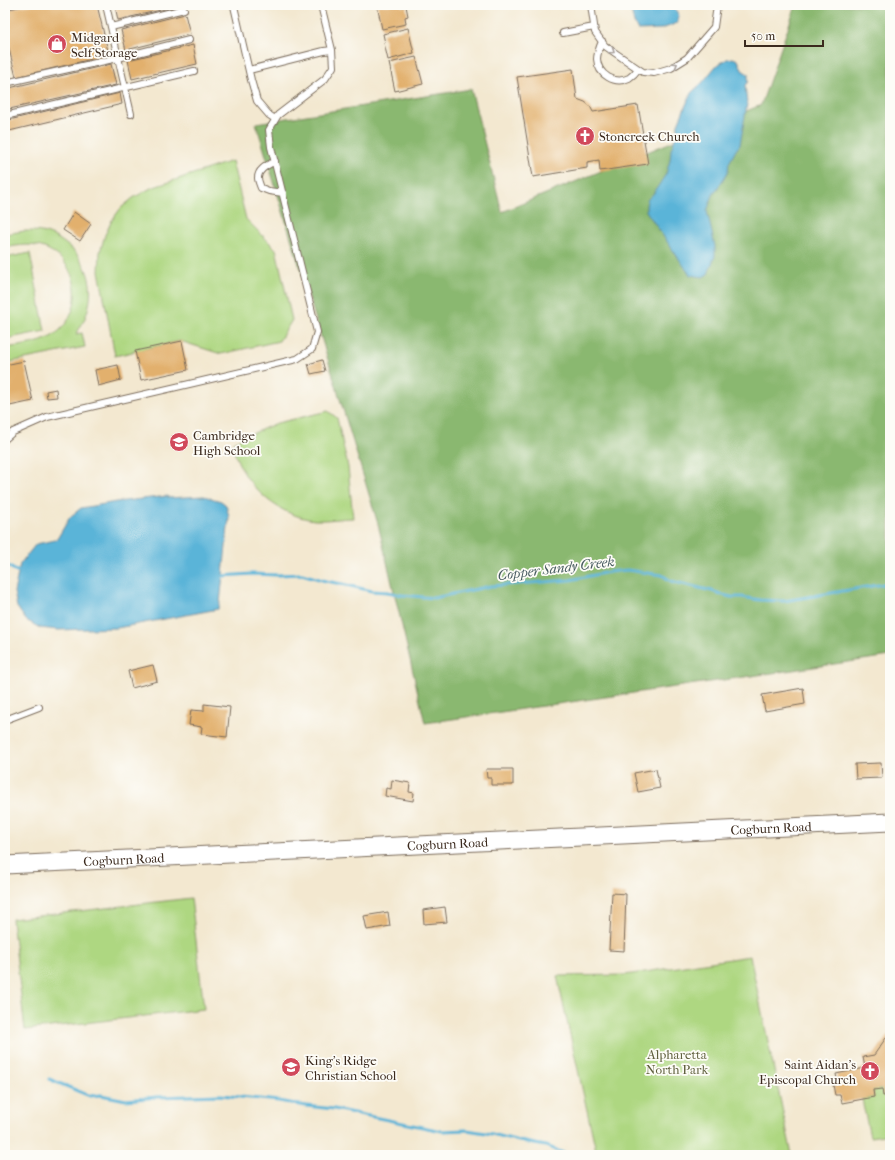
<svg xmlns="http://www.w3.org/2000/svg" width="895" height="1160" viewBox="0 0 895 1160" font-family="'IM FELL French Canon',serif">
  <rect width="100%" height="100%" fill="#fdfcf7"/>
  <filter id="ink" filterUnits="userSpaceOnUse"><feTurbulence type="fractalNoise" baseFrequency=".025" numOctaves="2"/><feDisplacementMap in="SourceGraphic" scale="8" xChannelSelector="R" yChannelSelector="G"/><feConvolveMatrix kernelMatrix="1 2 1 2 8 2 1 2 1" color-interpolation-filters="sRGB"/></filter>
  <filter id="wash" filterUnits="userSpaceOnUse"><feTurbulence type="fractalNoise" baseFrequency=".012" numOctaves="4" result="noise"/><feDisplacementMap in="SourceGraphic" scale="16" xChannelSelector="R" yChannelSelector="G"/><feGaussianBlur stdDeviation="0.9" result="paint"/><feColorMatrix in="noise" values="0 0 0 0 0 0 0 0 0 0 0 0 0 0 0 0 0 1.4 0 .05"/><feComposite in="paint" operator="in"/></filter>
  <g filter="url(#wash)">
    <rect width="100%" height="100%" fill="#f3e8d0"/>
    <path fill="#aed781" stroke="#748050" d="M232,161L246,219L276,249L292,320L279,341L221,354L180,341L115,356L99,271L100,252L105,235L112,220L121,208L133,198L151,188Z
      M24,231C31,231 38,231 46,233C55,236 64,242 72,249C97,274 95,307 76,334L82,333L85,347L5,363V348C23,345 45,344 59,331C85,307 79,264 47,249C33,243 19,245 5,248V234Z
      M30,253L45,331L5,339V258Z
      M328,411L337,418L348,467L353,518C340,518 328,521 315,520C280,516 249,490 236,457C234,453 234,447 233,442L277,423Z
      M191,898L204,1009L25,1030L12,919Z
      M750,956L792,1155H597L557,976L625,975Z
      M882,1089L883,1096L890,1095V1134L870,1137L862,1099L874,1097L873,1090Z"/>
    <path fill="#8ab86f" stroke="#627146" d="M796,5H890V656L425,723L378,524L256,123L471,89L502,212L761,105Z"/>
    <path fill="#5ab4d8" stroke="#4a6f7b" d="M630,5H673L679,16L677,23L662,29L638,30L634,23Z
      M733,58L738,60L742,70L748,74V82L745,85L747,104L740,145L736,150L729,163L728,172L713,195L707,211L715,246V256L708,274L703,277L690,275L646,211V206L647,200L653,194L666,174L670,160L671,149L677,133L678,124L691,93L702,83L716,66L727,59Z
      M168,496V498L204,496L221,501L226,505L229,517L228,527L220,603L218,609L117,628L58,630L40,628L26,620L17,607L14,592L20,564L36,544L51,541L57,539L70,517L81,508L116,502Z"/>
    <g fill="none" stroke-linecap="round" stroke-linejoin="round">
      <path stroke="#5ab4d8" stroke-width="3" d="M5,564L16,571H18
        M222,576L252,574L277,575L302,574L326,581L342,584L372,591L388,592L402,595L434,598L491,586L570,580L609,572L627,570L662,575L671,581L712,591L723,595L731,597H742L760,600L784,601L890,583
        M49,1079L90,1096L101,1095L126,1100L157,1097L221,1095L279,1101L306,1106L334,1109L442,1131L467,1130L492,1134L519,1141L546,1146L568,1155"/>
    </g>
    <g id="blocks">
      <path fill="#e2b06d" d="M27,5H97L109,55L16,77L5,33V10Z
        M118,5H178V6L118,20L115,6Z
        M377,5H401L402,7L406,6L408,16L405,17L406,24L382,29Z
        M185,14L190,34L126,50L121,30Z
        M408,28L414,53L388,60L384,43H385L383,34Z
        M193,45L197,64L132,79L128,60Z
        M416,57L423,84L395,91L389,63Z
        M111,64L116,85L5,110V89Z
        M573,69L577,99L585,102L590,106L593,112L638,105L648,164L600,171L599,160L587,162V168L533,177L517,77Z
        M120,93L122,104L5,132V121Z
        M74,212L91,224L80,241L63,230Z
        M182,341L188,370L141,380L135,351Z
        M322,360L325,371L311,374L308,364Z
        M24,361L33,401L5,407V365Z
        M118,365L121,380L98,386L95,370Z
        M56,389L57,397L47,398L46,391Z
        M153,665L157,681L132,688L128,671Z
        M803,688L805,704L765,711L762,695Z
        M204,704L230,707L227,737L201,734L202,727L189,725L191,710L204,711Z
        M881,763L882,778L856,779L855,764Z
        M486,769H513V785H491V778H487Z
        M656,769L660,788L638,792L634,773Z
        M392,780L410,783L409,792L414,793L413,801L385,796L386,788L391,789Z
        M612,893L626,894L624,951L609,950Z
        M445,907L447,922L424,924L423,910Z
        M388,912L390,926L367,930L364,916Z
        M888,1035L890,1036V1095L883,1096L882,1089L873,1090L874,1097L842,1103L840,1095H835L833,1085L838,1084L836,1074L865,1068L863,1057L874,1055Z"/>
    </g>
  </g>
  <g filter="url(#ink)">
    <use href="#blocks" fill-opacity="0" stroke="#7b6c5c" stroke-width="1"/>
    <g fill="none" stroke-linecap="round" stroke-linejoin="round">
      <g stroke="#7b6c5c" stroke-width="8">
        <path id="lane" d="M106,5L131,114
          M236,5L234,6L251,80L257,101L269,115L275,119
          M591,5L595,32L605,46L643,72L654,73L671,68L687,58L714,27L717,5
          M111,27L184,9
          M563,33L594,27
          M602,41C600,46 597,54 597,59C598,75 615,85 629,78C632,76 636,72 638,69
          M249,70L324,51L332,50
          M5,83L118,58L189,40
          M5,116L194,71
          M275,161C268,165 258,169 258,178C258,181 260,185 261,188L269,191L283,193
          M5,439L13,432L47,417L297,359L312,349L317,332L271,147L269,130L278,115L325,79L333,67L332,50L321,5
          M5,720L39,707"/>
      </g>
      <g stroke="#7b6c5c" stroke-width="19">
        <g id="secondary">
          <path id="s1" d="M5,865L890,822"/>
        </g>
      </g>
      <use href="#lane" stroke="#fff" stroke-width="6"/>
      <use href="#secondary" stroke="#fff" stroke-width="17"/>
    </g>
    <defs><path id="oneway-chevron" d="M-2-3.5L2.5 0L-2 3.5" fill="none" stroke-width="1.6" stroke-linecap="round" stroke-linejoin="round"/></defs>
    <g stroke="#a79f9a">
      <use href="#oneway-chevron" transform="translate(612 51) rotate(35)"/>
      <use href="#oneway-chevron" transform="translate(675 65) rotate(-30)"/>
    </g>
  </g>
  <defs>
    <g id="shop-disc" transform="scale(1)"><circle r="9.5" fill="#d1495b" stroke="#fdfcf7"/><path d="M-5-2.5h2.3a2.7 3.5 0 0 1 5.4 0H5L5.5 6h-11ZM-1.5-2.5h3a1.5 2.3 0 0 0-3 0Z" fill="#fff"/></g>
    <g id="church-disc" transform="scale(1)"><circle r="9.5" fill="#d1495b" stroke="#fdfcf7"/><path d="M-1.2-6h2.4v3.5h3.3v2.4h-3.3V6h-2.4V-.1h-3.3v-2.4h3.3Z" fill="#fff"/></g>
    <g id="school-disc" transform="scale(1)"><circle r="9.5" fill="#d1495b" stroke="#fdfcf7"/><path d="M0-5L7-2L0 1L-7-2ZM-4 1L0 2.5L4 1V4Q0 6-4 4Z" fill="#fff"/></g>
  </defs>
  <g fill-rule="evenodd">
    <use href="#shop-disc" x="57" y="44"/>
    <use href="#church-disc" x="585" y="136"/>
    <use href="#school-disc" x="179" y="442"/>
    <use href="#school-disc" x="291" y="1067"/>
    <use href="#church-disc" x="870" y="1071"/>
  </g>
  <g text-anchor="middle" stroke-width="3.5" stroke-linejoin="round" paint-order="stroke">
    <g font-size="13" fill="#3b2a1e" stroke="#fdfcf7" text-anchor="start">
      <text x="71" y="42">Midgard<tspan x="71" dy="15">Self Storage</tspan></text>
      <text x="599" y="141">Stoncreek Church</text>
      <text x="193" y="440">Cambridge<tspan x="193" dy="15">High School</tspan></text>
      <text x="305" y="1065">King's Ridge<tspan x="305" dy="15">Christian School</tspan></text>
      <text x="856" y="1069" text-anchor="end">Saint Aidan's<tspan x="856" dy="15">Episcopal Church</tspan></text>
    </g>
    <g font-size="13" fill="#3b2a1e" stroke="#fdfcf7">
      <text dy="5" stroke="none"><textPath href="#s1" startOffset="767">Cogburn Road</textPath></text>
      <text dy="5" stroke="none"><textPath href="#s1" startOffset="443">Cogburn Road</textPath></text>
      <text dy="5" stroke="none"><textPath href="#s1" startOffset="119">Cogburn Road</textPath></text>
    </g>
    <g font-size="13" fill="#5e5e3c" stroke="#fdfcf7">
      <text x="677" y="1059">Alpharetta<tspan x="677" dy="15">North Park</tspan></text>
    </g>
    <g font-size="14" font-style="italic" fill="#465a5f" stroke="#fdfcf7">
      <text transform="translate(556 568) rotate(-7)" y="5">Copper Sandy Creek</text>
    </g>
  </g>
  <rect width="895" height="1160" fill="none" stroke="#fdfcf7" stroke-width="20"/>
  <path d="M745 40v6h78v-6" fill="none" stroke="#3b2a1e" stroke-width="2"/>
  <text x="751" y="40" font-size="12" fill="#3b2a1e" stroke="#fdfcf7" stroke-width="3" paint-order="stroke">50 m</text>
</svg>
